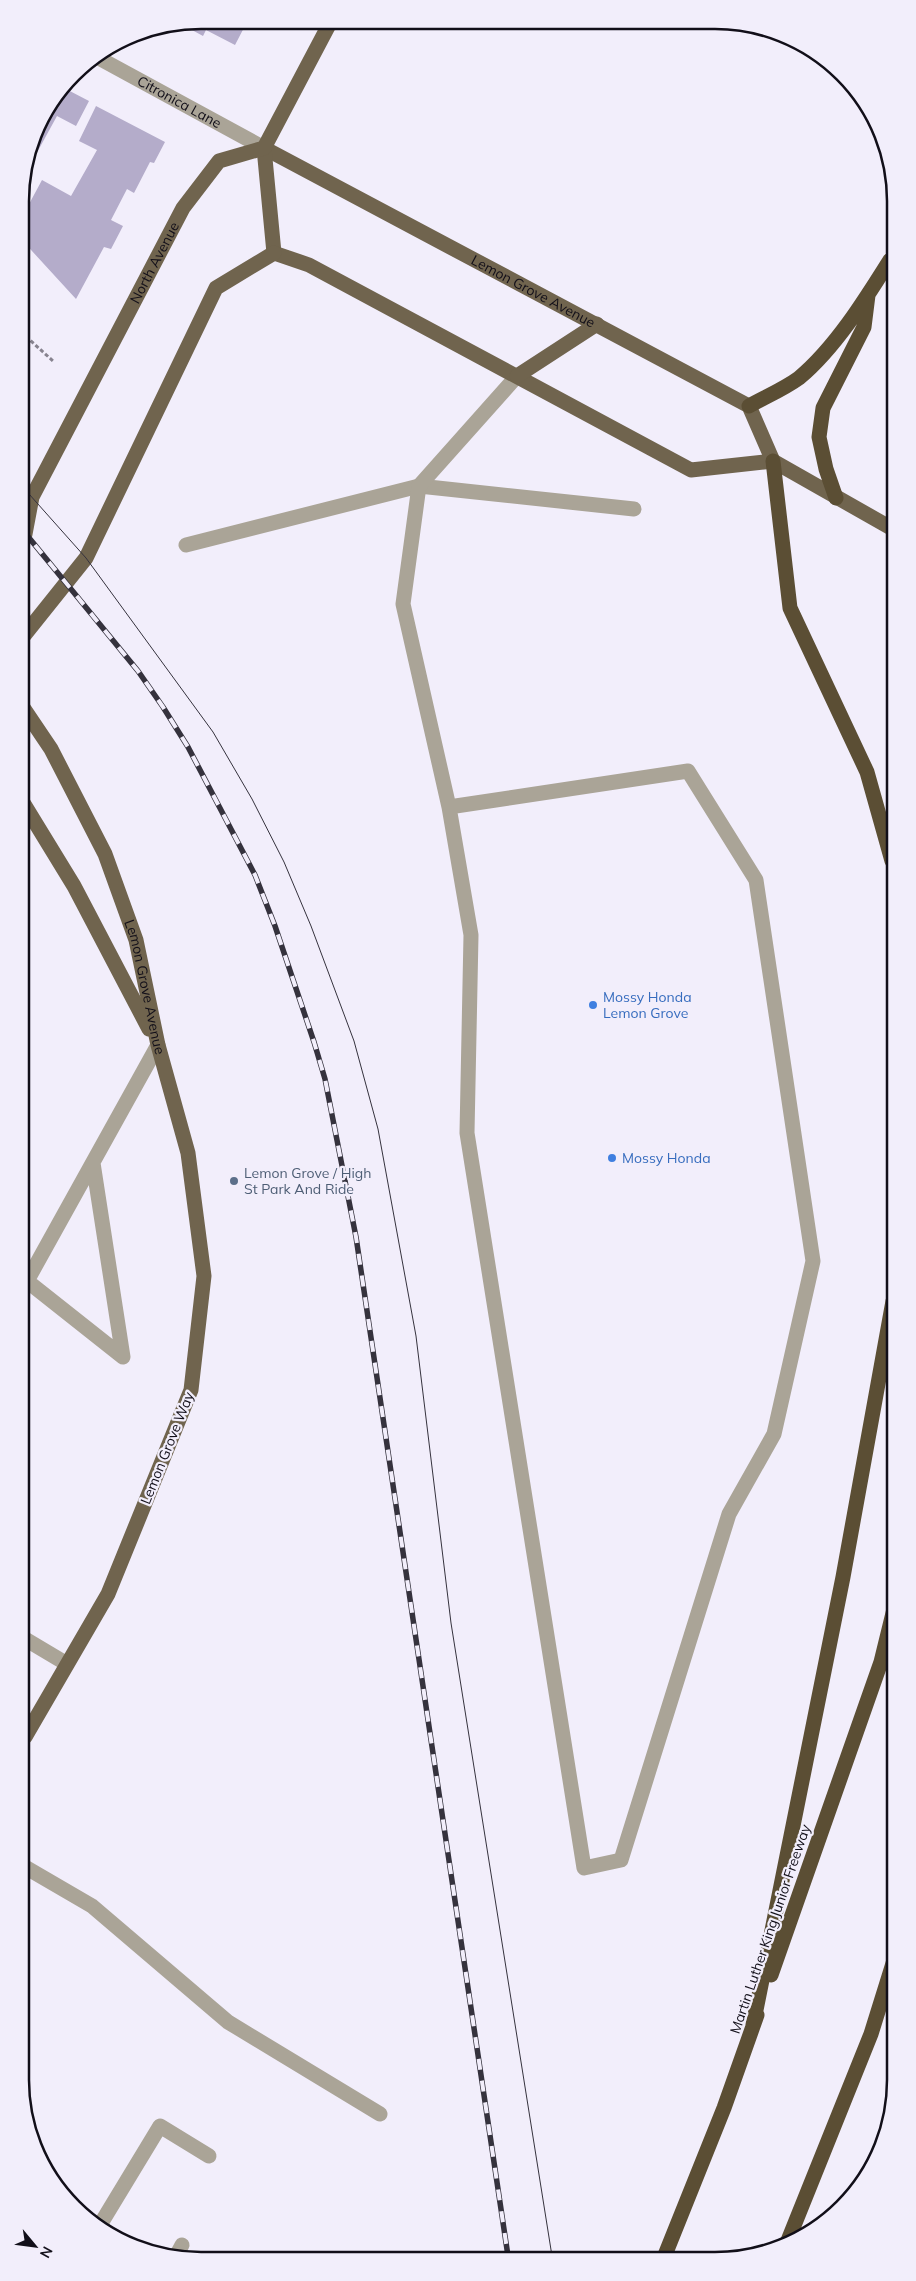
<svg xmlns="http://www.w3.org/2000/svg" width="916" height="2281" viewBox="0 0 916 2281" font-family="Mulish,sans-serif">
  <rect width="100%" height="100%" fill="#f2eefb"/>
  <path fill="#b4acca" d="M200,20H248L235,45L206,30L203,36L181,24Z
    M64,88L89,101L76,126L57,116L23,178L39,120Z
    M96,106L165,142L154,163L150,162L134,193L127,189L111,220L123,226L111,249L104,247L76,299L21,239V219L42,180L71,196L97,150L79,141Z"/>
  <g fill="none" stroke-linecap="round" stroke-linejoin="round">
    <path stroke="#87838f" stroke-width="3" stroke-dasharray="4 2.5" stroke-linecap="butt" d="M21,332L53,361"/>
    <g stroke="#aaa497" stroke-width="15">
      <path id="s1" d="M95,56L264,148"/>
      <path d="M186,545L419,486L634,509"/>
      <path d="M449,807L688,771L756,880L813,1261L774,1434L729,1514L621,1860L584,1868L467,1133L471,935L449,807L403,604L419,486L517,376"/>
      <path d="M93,1163L123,1357L27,1281L158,1045"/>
      <path d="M25,1639L67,1664"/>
      <path d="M25,1867L92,1906L228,2022L380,2114"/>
      <path d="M100,2225L160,2126L209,2156"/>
      <path d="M175,2258L182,2245"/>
    </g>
    <g stroke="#70644e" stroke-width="15">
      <path id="s2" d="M264,148L749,406L773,461"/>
      <path d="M264,148L274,253"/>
      <path d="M274,253L309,265L691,470L773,461L891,528"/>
      <path d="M517,376L597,324"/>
      <path id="s3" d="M21,542L25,534L32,497L183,208L219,161L264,148L331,21"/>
      <path d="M22,638L86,558L216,288L274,253"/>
      <path id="s4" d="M22,706L51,749L105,854L136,940L158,1045L188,1153L204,1276L191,1390L108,1594L25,1737"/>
      <path d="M22,801L74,886L149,1029"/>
    </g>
    <path stroke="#5b4e34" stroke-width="15" d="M749,406C765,397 784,389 799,378C835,348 865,300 890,260
      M773,461L790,608L867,772L892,861
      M836,498L826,469L819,437L823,408L864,327L868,295
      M771,1975L881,1662L894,1609
      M753,2025L843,1577L893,1301
      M787,2243L871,2034L895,1957
      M665,2255L724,2108L757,2015"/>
    <path stroke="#35323d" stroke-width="1" d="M21,485L86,558L213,732L252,799L284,862L311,926L354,1041L378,1129L416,1336L451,1623L552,2256"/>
    <g stroke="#35323d" stroke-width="5.5">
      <path id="rail" d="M21,528L138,671L163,707L188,747L255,875L275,926L314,1042L325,1079L356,1237L508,2256"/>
    </g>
    <use href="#rail" stroke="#f2eefb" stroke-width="4" stroke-dasharray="11" stroke-linecap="butt"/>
  </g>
  <g fill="#3f7fe0" stroke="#f2eefb" stroke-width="2">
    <circle cx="593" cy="1005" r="5"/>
    <circle cx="612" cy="1158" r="5"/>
  </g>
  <circle fill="#5c6f8a" stroke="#f2eefb" stroke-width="2" cx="234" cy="1181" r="5"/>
  <g text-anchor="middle" stroke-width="4.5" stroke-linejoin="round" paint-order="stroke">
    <g font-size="14" fill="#120f19" stroke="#f2eefb">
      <text dy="5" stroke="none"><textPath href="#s1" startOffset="96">Citronica Lane</textPath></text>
      <text dy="5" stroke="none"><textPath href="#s3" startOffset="311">North Avenue</textPath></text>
      <text dy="5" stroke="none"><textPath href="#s2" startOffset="305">Lemon Grove Avenue</textPath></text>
      <text dy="5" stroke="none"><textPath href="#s4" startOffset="309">Lemon Grove Avenue</textPath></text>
      <text transform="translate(167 1448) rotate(-68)" y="5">Lemon Grove Way</text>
      <text transform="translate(770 1929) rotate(-71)" y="5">Martin Luther King Junior Freeway</text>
    </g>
    <g font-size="14" fill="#366cbe" stroke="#f2eefb" text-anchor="start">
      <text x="603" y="1002">Mossy Honda<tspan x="603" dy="16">Lemon Grove</tspan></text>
      <text x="622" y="1163">Mossy Honda</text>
    </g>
    <g font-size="14" fill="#4e5e75" stroke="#f2eefb" text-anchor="start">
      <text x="244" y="1178">Lemon Grove / High<tspan x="244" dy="16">St Park And Ride</tspan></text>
    </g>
  </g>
  <path d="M0 0H916V2281H0ZM201 29H715A172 172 0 0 1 887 201V2080A172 172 0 0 1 715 2252H201A172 172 0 0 1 29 2080V201A172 172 0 0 1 201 29Z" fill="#f2eefb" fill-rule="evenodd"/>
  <path fill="none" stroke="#120f19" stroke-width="2.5" d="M201 29H715A172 172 0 0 1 887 201V2080A172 172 0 0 1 715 2252H201A172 172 0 0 1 29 2080V201A172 172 0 0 1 201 29Z"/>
  <g transform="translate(35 2246) rotate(119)" stroke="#f2eefb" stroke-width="4" paint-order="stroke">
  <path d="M0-4L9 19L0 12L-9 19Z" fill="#120f19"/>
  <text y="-8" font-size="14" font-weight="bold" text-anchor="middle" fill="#120f19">N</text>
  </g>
</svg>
